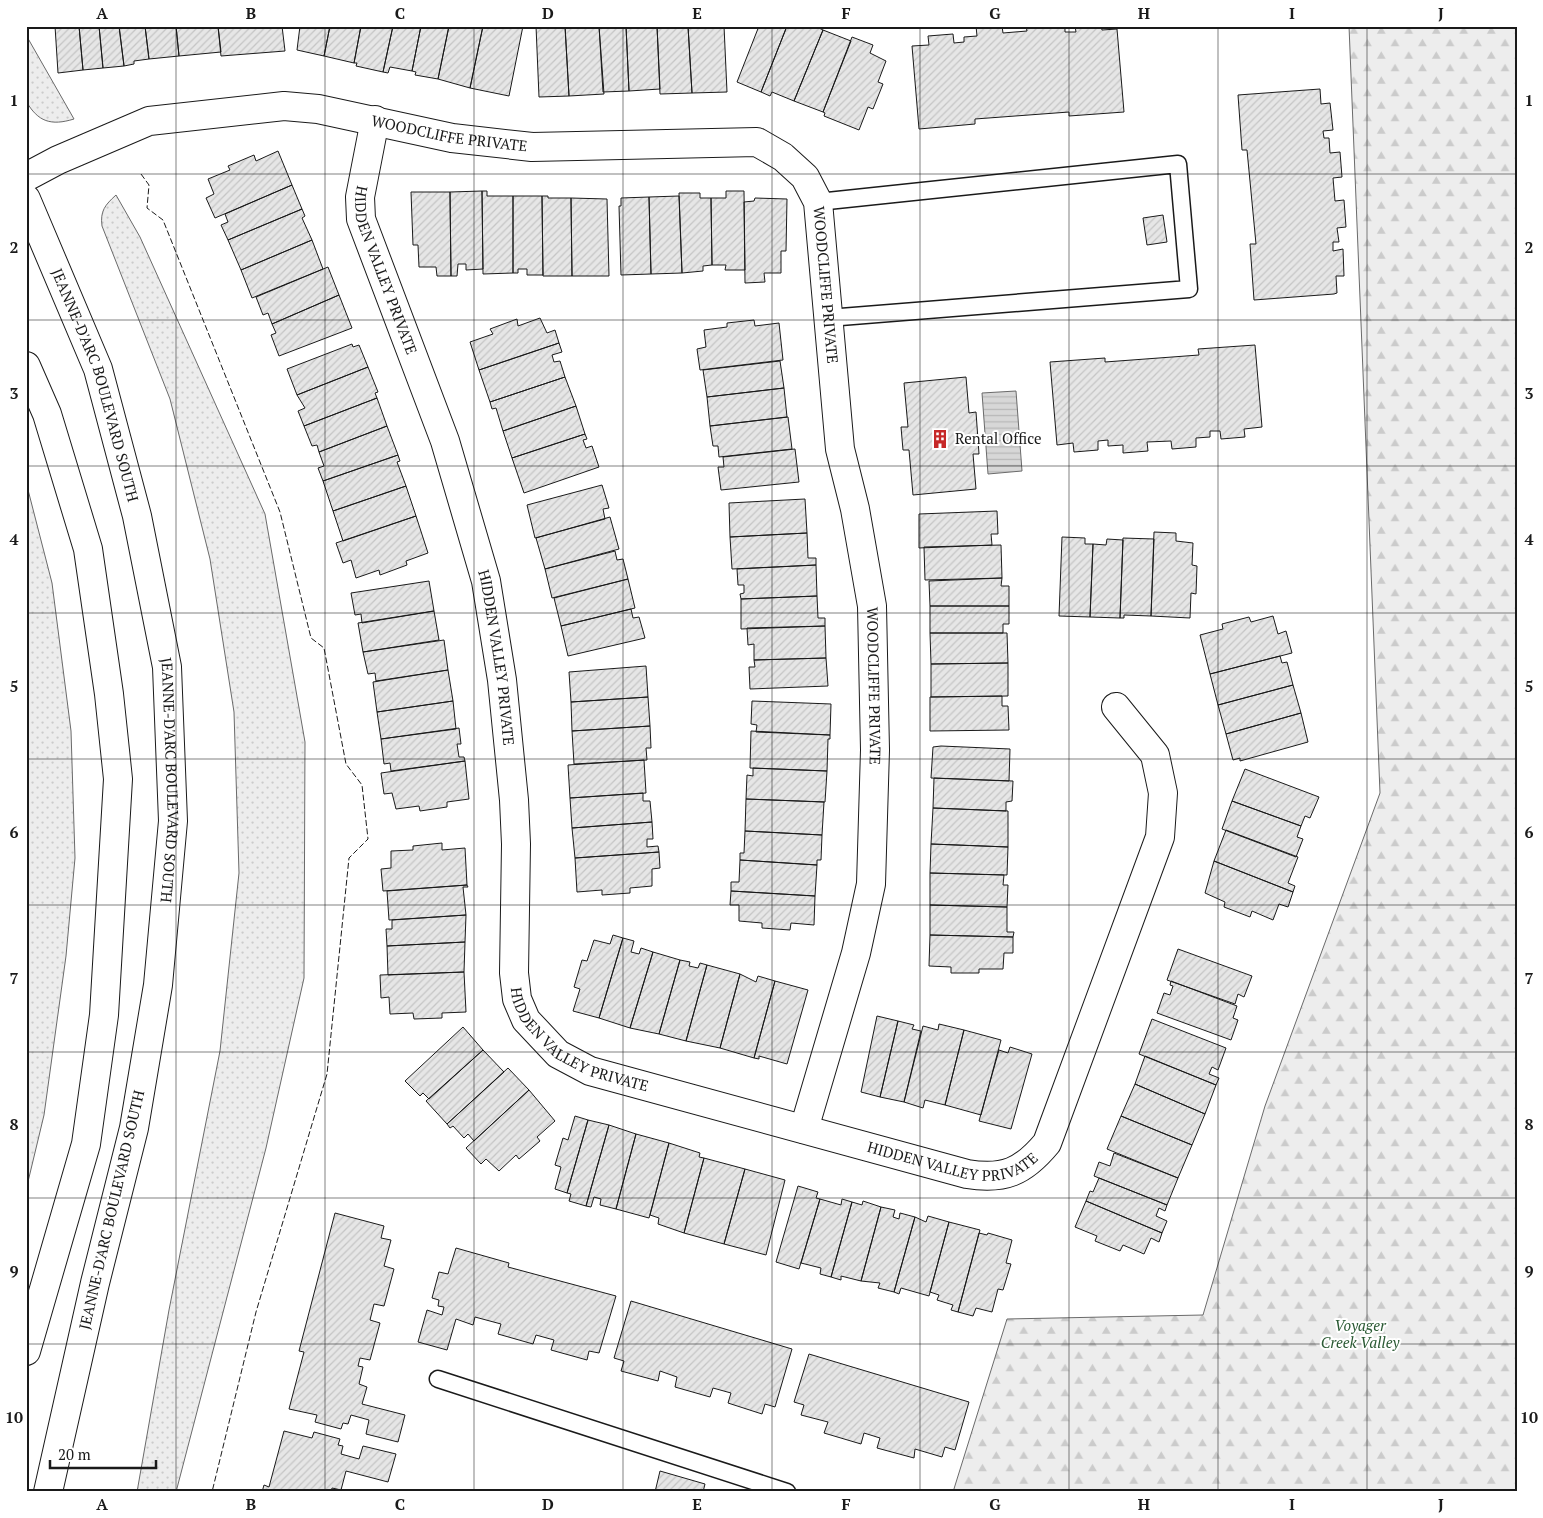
<svg xmlns="http://www.w3.org/2000/svg" width="1543" height="1518" viewBox="0 0 1543 1518" font-family="'PT Serif',serif">
  <defs>
    <pattern id="grass-dots" width="8" height="8" patternUnits="userSpaceOnUse" patternTransform="scale(1.25)"><rect width="8" height="8" fill="#ededed"/><path d="M2 2h.1M6 6h.1" fill="none" stroke="#cbcbcb" stroke-width="1.8" stroke-linecap="round"/></pattern>
    <pattern id="forest-firs" width="22" height="20" patternUnits="userSpaceOnUse" patternTransform="scale(1.25)"><rect width="22" height="20" fill="#ededed"/><path d="M5 1l3.5 6h-7zM16 11l3.5 6h-7z" fill="#cbcbcb"/></pattern>
    <pattern id="water-rules" width="6" height="5" patternUnits="userSpaceOnUse" patternTransform="scale(1.25)"><rect width="6" height="5" fill="#d7d7d7"/><path d="M0 2.5h6" fill="none" stroke="#b8b8b8"/></pattern>
    <pattern id="building-hatch" width="6" height="6" patternUnits="userSpaceOnUse" patternTransform="scale(1.25)"><rect width="6" height="6" fill="#e6e6e6"/><path d="M-1 1l2-2M0 6l6-6M5 7l2-2" fill="none" stroke="#c5c5c5"/></pattern>
  </defs>
  <rect width="100%" height="100%" fill="#fff"/>
  <path fill="url(#grass-dots)" stroke="#6a6a6a" d="M26,35L74,119C51,126 38,122 26,101Z
    M116,195L140,237L265,514L305,742L304,978L266,1148L176,1492H137L169,1310L220,1051L239,873L234,712L210,559L170,399L102,226C100,211 105,205 116,195Z
    M26,482L52,583L71,731L75,858L66,956L44,1115L26,1190Z"/>
  <path fill="url(#forest-firs)" stroke="#6a6a6a" d="M1349,26H1517V1492H953L1007,1319L1203,1315L1265,1106L1380,793Z"/>
  <path fill="url(#water-rules)" stroke="#6a6a6a" d="M1016,391L1022,471L988,474L982,393Z"/>
  <path fill="url(#building-hatch)" stroke="#1a1a1a" d="M55,26H79L83,70L58,73Z
    M79,26H99L103,68L83,70Z
    M99,26H119L124,66L103,68Z
    M119,26H145L149,59L134,61V64L124,66Z
    M145,26H176L179,56L149,59Z
    M176,26H218L221,52L179,56Z
    M218,26H282L285,51L221,56Z
    M300,26H330L324,56L297,50Z
    M330,26H361L354,63L324,56Z
    M361,26H393L383,72L356,66L357,63H354Z
    M393,26H421L412,71L390,67L388,73L383,72Z
    M421,26H449L438,79L415,75L416,72L412,71Z
    M449,26H483L470,88L438,79Z
    M483,26H523L509,96L470,88Z
    M536,26H565L569,96L539,97Z
    M565,26H599L604,94L569,96Z
    M599,26H626L629,91L603,92Z
    M626,26H657L660,89L629,91Z
    M657,26H688L692,93L660,94Z
    M688,26H724L727,92L692,93Z
    M759,26H787L761,92L737,82Z
    M787,26H815L823,30L794,101L772,92L770,96L761,92Z
    M976,26H1002L1003,33L1027,31L1026,26L1065,28V32H1076L1075,26H1101L1102,30L1117,29L1124,112L1069,116V112L975,119V124L919,129L912,46L929,45L928,36L953,34L954,43L964,42V37L977,36Z
    M823,30L851,41L823,112L794,101Z
    M852,37L873,45L870,53L886,61L878,82L883,84L873,109L868,107L859,130L824,116L825,113L823,112Z
    M1320,89L1321,104L1330,103L1333,130L1323,131L1324,138H1329L1330,153L1340,152L1342,177L1333,178L1335,201L1344,200L1346,227L1337,228L1339,242H1333V251L1343,249L1344,276H1336L1337,293L1334,294L1254,300L1250,244H1256L1247,150H1242L1238,95Z
    M278,151L292,185L215,218L206,198L214,194L208,179L230,170L228,166L254,155L256,161Z
    M292,185L302,209L228,240L221,225L228,222L225,214Z
    M482,191H487V196H513V273L483,274Z
    M482,191L483,269L466,270V264H458L457,276H451L450,192Z
    M726,191H744L745,270H725L726,265H712L711,198H726Z
    M411,192H450L451,276H437L436,267H419L418,245H413Z
    M679,193H700V198H711L712,265L703,266V271L682,273Z
    M513,196H542L543,275H527V269H518V273H513Z
    M542,196H548V198H571L572,276H543Z
    M679,196L682,273L651,274L649,197Z
    M649,197L651,274L621,275L619,206H621V198Z
    M571,198L607,199L609,276H572Z
    M755,198L787,199L786,251H781V273H764L765,282L745,283L744,202L754,201Z
    M302,209L305,216L302,218L312,240L241,270L228,240Z
    M1163,215L1167,242L1147,245L1143,218Z
    M312,240L323,269L252,298L241,270Z
    M328,267L339,295L272,324L268,313L263,315L256,297Z
    M339,295L352,328L279,356L271,335L276,333L272,324Z
    M540,318L547,333L555,330L559,343L479,370L470,342L493,334L490,329L517,319L518,326Z
    M754,320L755,326L779,323L783,360L700,370L697,349L706,347L704,330L727,327V323Z
    M559,343L562,352L552,355L554,362L560,361L565,377L490,402L479,370Z
    M352,344L353,347L359,345L368,367L297,395L287,369Z
    M1255,345L1262,427L1244,429L1245,437L1221,439L1220,431H1210V437L1196,438V447L1172,449L1171,441L1147,442L1148,451L1123,453V445L1108,446V440L1098,441V450L1074,452L1073,443L1057,445L1050,362L1105,358V362L1199,355L1198,349Z
    M780,361L784,388L707,397L703,370Z
    M368,367L378,392L375,393L377,398L304,426L298,411L305,408L297,395Z
    M565,377L576,406L503,431L496,408L492,409L490,402Z
    M966,377L969,413L976,412L979,454H973L976,489L913,495L909,450H903L901,427H908L904,383Z
    M784,388L787,417L710,426L707,397Z
    M377,398L387,426L319,452L317,445L312,446L304,426Z
    M576,406L585,434L512,458L503,431Z
    M788,417L792,449L719,457L718,446H713L710,426Z
    M387,426L398,455L323,481L318,468L324,466L319,452Z
    M585,434L587,439L583,440L586,448L592,446L599,467L524,493L512,458Z
    M795,449L799,482L721,490L718,467H724L723,457Z
    M398,455L400,461L397,462L406,486L333,511L323,481Z
    M602,485L609,508L603,509L605,519L535,538L527,505Z
    M406,486L416,516L343,541L333,511Z
    M805,499L807,533L730,537L729,503Z
    M997,511L998,534H991L992,545L919,548V514Z
    M416,516L428,553L406,561L407,565L380,575L379,570L356,578L351,560L343,563L336,543Z
    M610,517L619,549L545,569L536,538Z
    M1154,532L1176,533V541L1193,543L1192,565L1197,566L1196,594L1191,593L1190,618L1151,616Z
    M807,533L808,558H816V565L732,569L730,537Z
    M1062,537L1085,538V544H1093L1090,617L1059,616Z
    M1123,538L1154,539L1151,616L1124,615V618H1120Z
    M1107,539L1123,540L1120,618L1090,617L1093,544L1106,545Z
    M1001,545L1002,578L925,580L924,547Z
    M615,551L617,560L623,559L628,579L552,598L545,569Z
    M816,565L817,596L741,599L740,594L744,593V585H738L737,569Z
    M1002,578L1001,586H1009V606H930L929,581Z
    M628,579L635,608L561,626L554,598Z
    M429,581L434,611L362,623L361,614L355,615L351,593Z
    M817,596L818,618H825V626L741,629V599Z
    M930,606H1009V624H1003V633H930Z
    M631,609L633,618L639,617L645,638L568,656L561,626Z
    M434,611L439,640L363,652L358,623Z
    M1273,616L1278,634L1286,631L1292,653L1210,674L1200,635L1223,629L1222,624L1249,617L1251,622Z
    M825,626L826,658L754,660V644L748,645L747,628Z
    M930,633H1007L1008,663L931,664Z
    M444,640L448,670L376,681L375,673L368,674L363,652Z
    M1280,656L1282,663L1287,662L1293,685L1218,705L1210,674Z
    M826,658L828,686L750,689L749,667H755L754,660Z
    M1008,663V696L931,697V664Z
    M646,666L648,697L571,702L569,672Z
    M448,670L453,701L377,712L373,682Z
    M1293,685L1301,713L1226,734L1218,705Z
    M1002,696V706H1008L1009,730L930,731V697Z
    M648,697L650,726L572,731L571,702Z
    M453,701L456,729L381,739L377,712Z
    M752,701L831,704L830,735L756,732L757,725L751,724Z
    M1301,713L1308,742L1240,761V758L1233,760L1226,734Z
    M650,726L651,748H646L647,760L574,764L572,731Z
    M459,728L461,744H457L459,757H464L465,761L391,771L390,763L384,764L381,739Z
    M751,731L830,735V739H828L827,771L750,768Z
    M941,746L1010,749L1009,781L931,778L933,747Z
    M644,760L646,793L570,798L568,765Z
    M465,761L469,799L447,802V807L420,811L419,806L396,809L392,793L384,794L381,773Z
    M753,768L827,771L825,802L746,799L747,775L753,776Z
    M1245,769L1319,797L1310,818L1305,816L1301,826L1232,801Z
    M934,778L1013,781L1012,801L1006,802V811L933,808Z
    M643,793V801H650L652,822L572,828L570,798Z
    M746,799L824,802L822,835L745,831Z
    M1232,801L1301,826L1297,837L1303,839L1296,857L1222,829Z
    M933,808L1008,811V847L931,844Z
    M652,822L653,839H647V847L658,846L659,852L575,858L572,828Z
    M1226,830L1298,857L1288,883L1295,886L1293,892L1214,861Z
    M745,831L822,835L821,860H817V865L740,860V853H744Z
    M442,843V850L465,848L467,885L383,891L381,869L391,868V851L413,850V846Z
    M931,844L1008,847L1007,875L930,873Z
    M659,852L660,868L652,869V886L630,888V893L602,895V890L577,892L575,858Z
    M740,860L817,865L815,896L731,891V882H739Z
    M1214,861L1293,892L1288,907L1279,904L1273,920L1252,911L1250,917L1224,907L1225,902L1205,893Z
    M930,873L1004,875L1003,885H1008L1007,907L930,905Z
    M467,885L468,887H463L466,915L389,920L387,891Z
    M731,891L815,896L814,925L791,923L790,930L762,928V923L739,921V905H730Z
    M930,905L1007,907V932H1014L1013,937L930,935Z
    M466,915L465,942L387,946L386,929H392V920Z
    M613,935L623,938L599,1018L573,1011L580,989L574,987L582,960L587,961L594,940L610,944Z
    M930,935L1013,937V953H1004L1003,969H979V973H951V967L929,966Z
    M623,938L634,941L631,952L639,954L641,948L653,952L630,1028L599,1018Z
    M465,942L464,972L388,975L387,946Z
    M1178,949L1252,976L1244,997L1238,994L1235,1004L1167,980Z
    M653,952L680,960L659,1034L630,1028Z
    M680,960L690,962L689,966L698,968L700,963L707,965L686,1041L659,1034Z
    M707,965L740,974L720,1048L686,1041Z
    M464,972L466,1012L442,1013V1018L414,1019L413,1013L390,1014L389,997L381,998L380,975Z
    M740,974L756,982L758,976L775,981L754,1058L720,1048Z
    M775,981L808,990L787,1064L759,1056V1059L754,1058Z
    M1171,981L1237,1006L1233,1018L1238,1020L1231,1040L1157,1013L1164,993L1170,995L1173,986L1170,985Z
    M877,1016L898,1021L880,1097L861,1092Z
    M1152,1019L1226,1048L1218,1070L1212,1067L1209,1074L1219,1078L1216,1085L1139,1054Z
    M898,1021L914,1025L912,1029L921,1031L904,1102L880,1097Z
    M939,1024L964,1030L945,1105L925,1100L923,1108L904,1102L923,1026L938,1030Z
    M463,1027L483,1050L429,1099L423,1093L420,1096L405,1081Z
    M964,1030L1001,1040L981,1115L945,1105Z
    M1010,1047L1032,1054L1011,1129L979,1121L999,1050L1008,1053Z
    M483,1050L504,1072L447,1124L426,1101Z
    M1145,1056L1216,1085L1205,1114L1135,1084Z
    M508,1068L529,1090L474,1141L468,1134L464,1138L453,1126L450,1128L447,1124Z
    M1135,1084L1205,1114L1192,1145L1121,1116Z
    M529,1090L555,1121L537,1137L540,1141L519,1159L516,1155L499,1171L486,1159L481,1164L466,1148Z
    M575,1116L588,1120L567,1193L555,1189L561,1167L555,1165L563,1138L568,1140Z
    M1121,1116L1192,1145L1178,1178L1107,1149Z
    M588,1120L609,1125L586,1206L569,1201L571,1194L567,1193Z
    M609,1125L636,1134L616,1209L600,1205L601,1199L594,1197L591,1207L586,1206Z
    M636,1134L669,1143L649,1218L616,1209Z
    M669,1143L700,1153L699,1157L704,1158L684,1233L658,1224L659,1218L650,1215Z
    M1114,1153L1178,1178L1167,1205L1094,1176L1099,1162L1110,1166Z
    M704,1158L745,1169L724,1244L684,1233Z
    M745,1169L785,1180L766,1255L724,1244Z
    M1099,1178L1167,1205L1165,1211L1159,1208L1156,1216L1167,1221L1162,1233L1086,1201L1090,1191L1093,1192Z
    M798,1186L818,1192L816,1198L820,1199L799,1269L776,1262Z
    M820,1199L841,1205L842,1199L852,1202L831,1277L820,1274L821,1268L801,1263Z
    M863,1201L881,1207L861,1281L841,1276V1280L831,1277L852,1202L862,1205Z
    M1086,1201L1162,1233L1159,1242L1151,1238L1144,1254L1123,1245L1120,1251L1095,1241L1097,1236L1075,1227Z
    M881,1207L895,1210L893,1217L899,1219L900,1213L915,1217L894,1292L878,1288L880,1283L861,1281Z
    M335,1213L384,1226L381,1238L391,1240L384,1266L394,1269L384,1306L374,1304L370,1320L380,1323L370,1360L360,1358L358,1366L363,1367L359,1384L367,1387L362,1404L405,1415L398,1442L366,1434L369,1420L351,1415L348,1424L343,1423L341,1429L315,1422L317,1415L289,1409L304,1352L299,1351Z
    M928,1216L949,1222L929,1296L901,1288L899,1294L894,1292L915,1217L926,1222Z
    M949,1222L980,1230L958,1312L951,1310L953,1305L937,1300L939,1295L930,1292Z
    M979,1233L987,1235L988,1233L1012,1240L1006,1263L1011,1264L1003,1290L998,1289L992,1312L976,1308L973,1316L958,1312Z
    M456,1248L509,1263L508,1267L616,1296L599,1353L589,1351L587,1360L551,1350L554,1340L536,1335L533,1344L498,1334L501,1324L475,1317L473,1325L456,1319L447,1350L418,1342L427,1310L442,1315L444,1307L438,1306L439,1300L432,1298L439,1272L448,1274Z
    M631,1301L792,1349L775,1407L765,1404L762,1414L728,1403L731,1393L713,1388L710,1397L675,1387L677,1377L660,1371L658,1381L621,1371L624,1361L614,1358Z
    M809,1354L969,1402L955,1450L945,1447L942,1457L915,1449L914,1458L877,1448L880,1438L864,1433L861,1444L824,1433L828,1422L801,1415L804,1405L794,1402Z
    M284,1431L312,1438L314,1432L340,1439L338,1445L343,1446L341,1454L359,1459L363,1446L396,1454L388,1482L346,1471L341,1490L332,1488L331,1492H262L264,1485L269,1487Z
    M660,1471L705,1484L703,1492H655Z"/>
  <g fill="none" stroke-linecap="round" stroke-linejoin="round">
    <g stroke="#1a1a1a" stroke-width="19">
      <path id="lane" d="M818,202L1178,164L1189,289L828,318
        M438,1379L787,1492"/>
    </g>
    <g stroke="#1a1a1a" stroke-width="30">
      <g id="street">
        <path id="s1" d="M375,120L360,197L361,219L445,441L486,581L502,680L514,800L516,844L514,973L517,999L526,1020L558,1054L590,1071L967,1174C1004,1180 1023,1172 1047,1143L1160,837L1163,793L1155,755L1116,707"/>
        <path id="s2" d="M26,177L58,160L149,121L284,106L318,109L452,138L532,147L757,142L783,157L805,177L818,202L840,449L855,509L872,606L875,750L871,884L856,953L804,1129"/>
      </g>
    </g>
    <g stroke="#1a1a1a" stroke-width="30">
      <g id="secondary">
        <path id="s3" d="M26,199L98,369L137,516L167,667L173,821L158,985L134,1128L95,1283L48,1492"/>
        <path d="M26,366L47,414L88,549L109,694L118,779L104,1015L86,1144L26,1351"/>
      </g>
    </g>
    <use href="#lane" stroke="#fff" stroke-width="16"/>
    <use href="#street" stroke="#fff" stroke-width="28"/>
    <use href="#secondary" stroke="#fff" stroke-width="28"/>
    <path stroke="#1a1a1a" stroke-width="1" stroke-dasharray="6 2.5" stroke-linecap="butt" d="M141,174L149,185L147,208L163,220L280,512L311,638L324,648L346,764L362,785L368,839L349,858L327,1074L256,1312L212,1492"/>
  </g>
  <path fill="none" stroke="#1a1a1a" stroke-width="1" stroke-opacity="0.55" d="M176,26V1492M325,26V1492M474,26V1492M623,26V1492M772,26V1492M920,26V1492M1069,26V1492M1218,26V1492M1367,26V1492M26,174H1517M26,320H1517M26,466H1517M26,613H1517M26,759H1517M26,905H1517M26,1052H1517M26,1198H1517M26,1344H1517"/>
  <defs>
    <g id="building-bare" transform="scale(1.5)"><path d="M-4-6H4V6H1V3H-1V6H-4ZM-2.5-4.3h1.7v1.8h-1.7ZM.8-4.3h1.7v1.8H.8ZM-2.5-1h1.7V.8h-1.7ZM.8-1h1.7V.8H.8Z" fill="#c62828" stroke="#fff" stroke-width="2.5" paint-order="stroke"/></g>
  </defs>
  <g fill-rule="evenodd">
    <use href="#building-bare" x="940" y="439"/>
  </g>
  <g text-anchor="middle" stroke-width="4" stroke-linejoin="round" paint-order="stroke">
    <g font-size="15" fill="#1a1a1a" stroke="#fff">
      <text dy="5" stroke="none"><textPath href="#s2" startOffset="439">WOODCLIFFE PRIVATE</textPath></text>
      <text dy="5" stroke="none"><textPath href="#s1" startOffset="156">HIDDEN VALLEY PRIVATE</textPath></text>
      <text dy="5" stroke="none"><textPath href="#s2" startOffset="919">WOODCLIFFE PRIVATE</textPath></text>
      <text dy="5" stroke="none"><textPath href="#s3" startOffset="199">JEANNE-D'ARC BOULEVARD SOUTH</textPath></text>
      <text dy="5" stroke="none"><textPath href="#s1" startOffset="561">HIDDEN VALLEY PRIVATE</textPath></text>
      <text dy="5" stroke="none"><textPath href="#s2" startOffset="1324">WOODCLIFFE PRIVATE</textPath></text>
      <text dy="5" stroke="none"><textPath href="#s3" startOffset="604">JEANNE-D'ARC BOULEVARD SOUTH</textPath></text>
      <text dy="5" stroke="none"><textPath href="#s1" startOffset="981">HIDDEN VALLEY PRIVATE</textPath></text>
      <text dy="5" stroke="none"><textPath href="#s1" startOffset="1386">HIDDEN VALLEY PRIVATE</textPath></text>
      <text transform="translate(112 1210) rotate(-77)" y="5">JEANNE-D'ARC BOULEVARD SOUTH</text>
    </g>
    <g font-size="15" fill="#1a1a1a" stroke="#fff" text-anchor="start">
      <text x="955" y="444">Rental Office</text>
    </g>
    <g font-size="15" font-style="italic" fill="#2b5a34" stroke="#fff">
      <text x="1360" y="1331">Voyager<tspan x="1360" dy="17">Creek Valley</tspan></text>
    </g>
  </g>
  <rect width="1543" height="1518" fill="none" stroke="#ffffff" stroke-width="55"/>
  <path d="M50 1460v8h106v-8" fill="none" stroke="#1a1a1a" stroke-width="2.5"/>
  <text x="58" y="1460" font-size="15" fill="#1a1a1a" stroke="#ffffff" stroke-width="4" paint-order="stroke">20 m</text>
  <rect x="28" y="28" width="1488" height="1462" fill="none" stroke="#1a1a1a" stroke-width="2"/>
  <g font-size="16" text-anchor="middle" font-weight="bold" fill="#1a1a1a">
    <text x="102" y="19">A</text>
    <text x="251" y="19">B</text>
    <text x="400" y="19">C</text>
    <text x="548" y="19">D</text>
    <text x="697" y="19">E</text>
    <text x="846" y="19">F</text>
    <text x="995" y="19">G</text>
    <text x="1144" y="19">H</text>
    <text x="1292" y="19">I</text>
    <text x="1441" y="19">J</text>
    <text x="14" y="106">1</text>
    <text x="1529" y="106">1</text>
    <text x="14" y="253">2</text>
    <text x="1529" y="253">2</text>
    <text x="14" y="399">3</text>
    <text x="1529" y="399">3</text>
    <text x="14" y="545">4</text>
    <text x="1529" y="545">4</text>
    <text x="14" y="692">5</text>
    <text x="1529" y="692">5</text>
    <text x="14" y="838">6</text>
    <text x="1529" y="838">6</text>
    <text x="14" y="984">7</text>
    <text x="1529" y="984">7</text>
    <text x="14" y="1130">8</text>
    <text x="1529" y="1130">8</text>
    <text x="14" y="1277">9</text>
    <text x="1529" y="1277">9</text>
    <text x="14" y="1423">10</text>
    <text x="1529" y="1423">10</text>
    <text x="102" y="1510">A</text>
    <text x="251" y="1510">B</text>
    <text x="400" y="1510">C</text>
    <text x="548" y="1510">D</text>
    <text x="697" y="1510">E</text>
    <text x="846" y="1510">F</text>
    <text x="995" y="1510">G</text>
    <text x="1144" y="1510">H</text>
    <text x="1292" y="1510">I</text>
    <text x="1441" y="1510">J</text>
  </g>
</svg>
